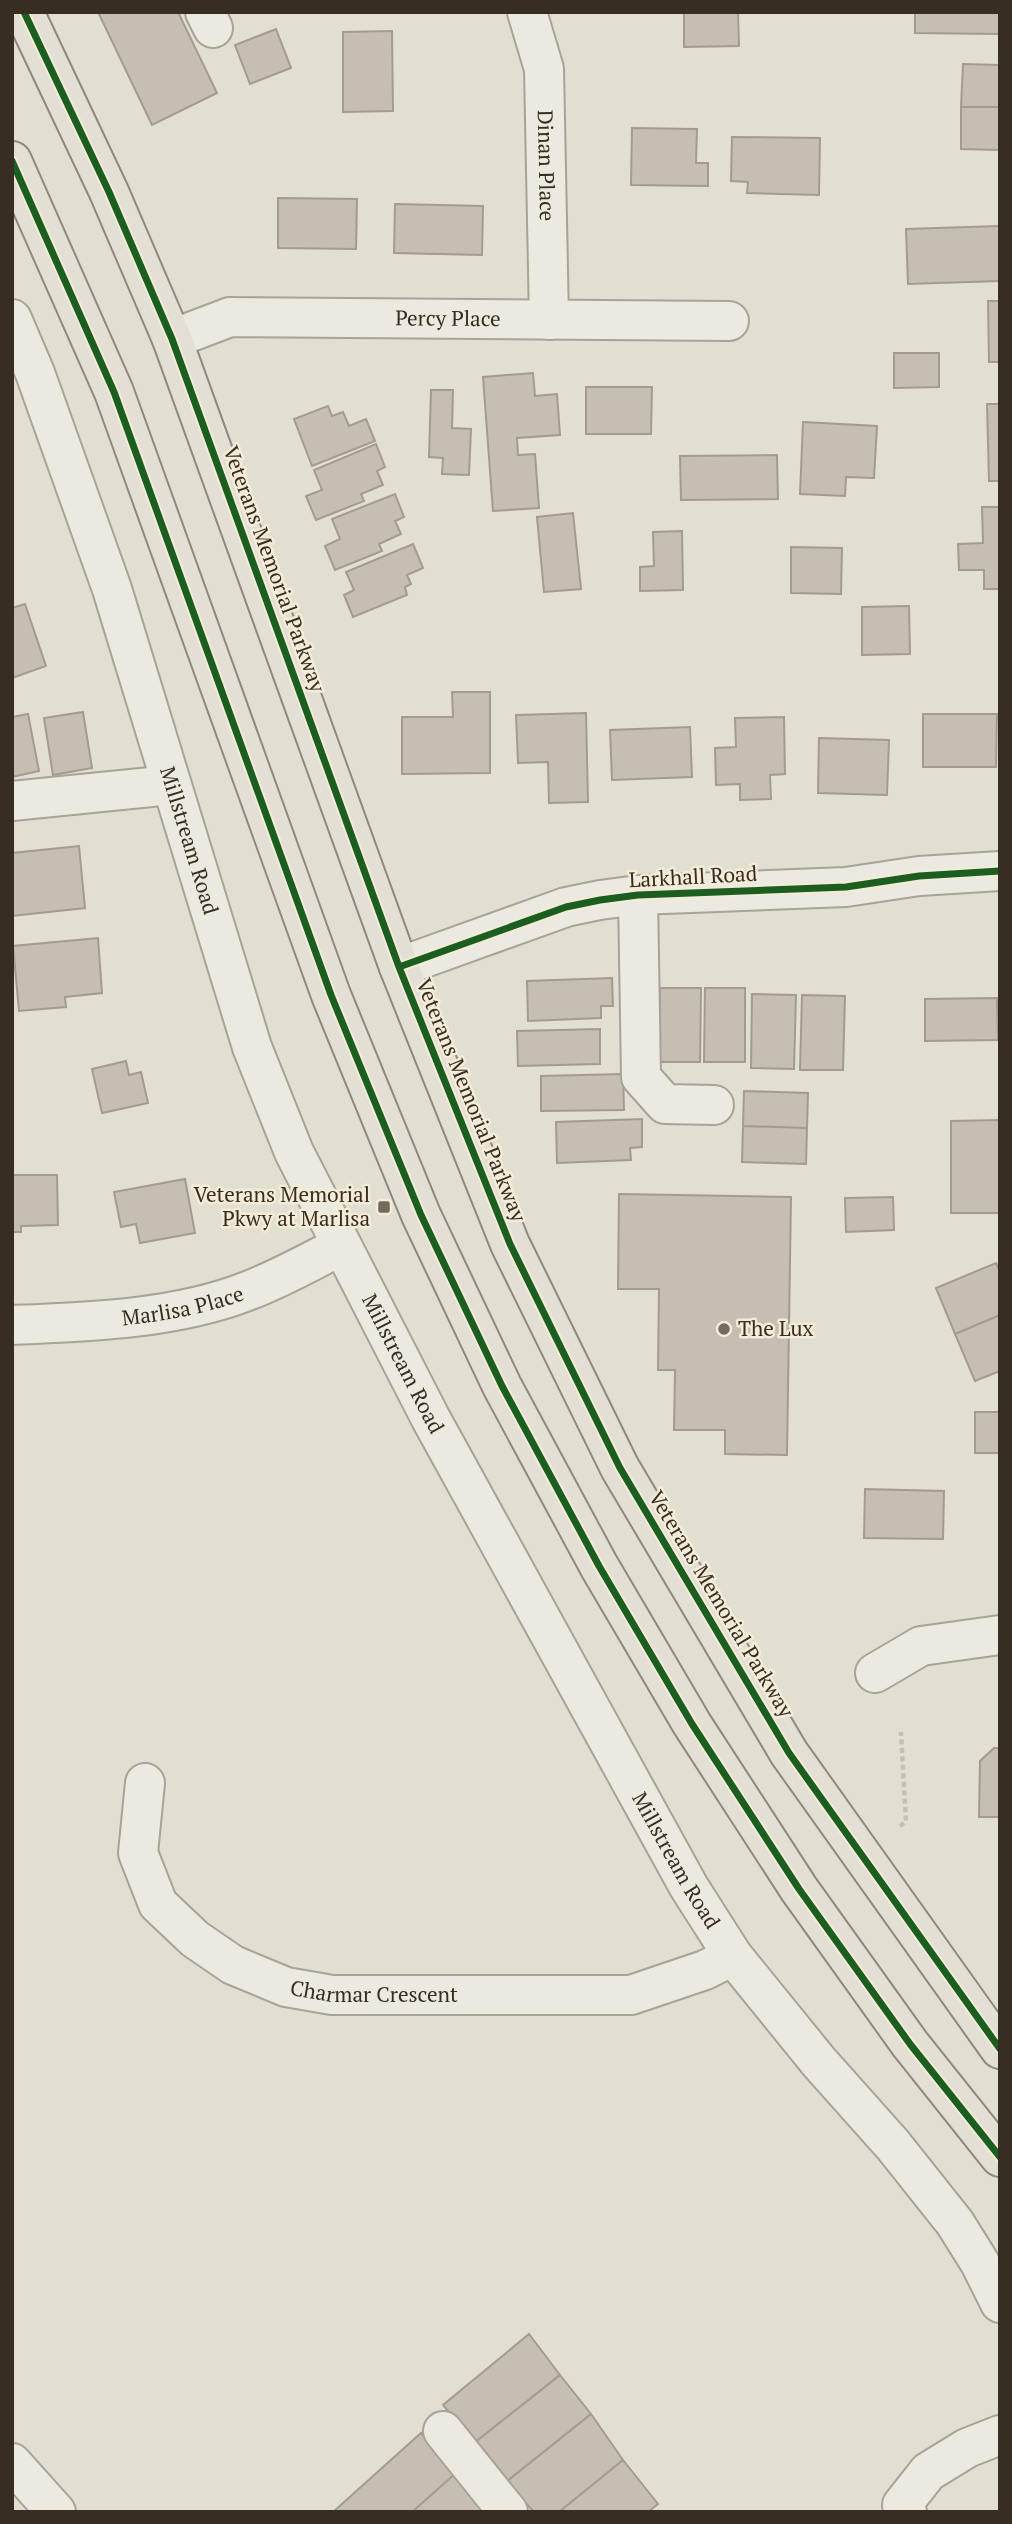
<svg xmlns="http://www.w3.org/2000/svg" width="1012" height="2524" viewBox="0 0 1012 2524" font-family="'PT Serif',serif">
  <rect width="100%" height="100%" fill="#e2ded1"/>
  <path fill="#c6beb2" stroke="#a39b90" stroke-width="2" d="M98,12H178L217,93L152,125Z
    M684,12H738L739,46L684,47Z
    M915,12H1000V34L915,33Z
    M276,29L291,68L250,84L235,45Z
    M392,31L393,111L343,112V32Z
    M963,64L1000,65V107H961Z
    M961,107H1000V150L961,149Z
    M632,128L697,129L696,163H708V186L631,185Z
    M732,137L820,138L819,195L747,193L748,182L731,181Z
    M278,198L357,199L356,249L278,248Z
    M395,204L483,206L482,255L394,253Z
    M999,226L1000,281L908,284L906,229Z
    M988,301H1000V362H989Z
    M894,353H939V387L894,388Z
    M533,373L535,396L557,394L560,435L517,438L518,455L535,454L539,508L493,511L483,377Z
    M586,387H652L651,434H586Z
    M431,390H453L452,428L471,429L469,475L442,474L443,458L429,457Z
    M987,404H1000V481H989Z
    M328,406L332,416L343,412L349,426L366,419L375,441L312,466L294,419Z
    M803,422L877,426L874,478L846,477L845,496L800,494Z
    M376,444L385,467L377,471L383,485L361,494L364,501L316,520L306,496L322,490L314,470Z
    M777,455L778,499L681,500L680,456Z
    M395,494L404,517L395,521L401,534L379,544L382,551L335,570L325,546L340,539L332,519Z
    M982,507H1000V589H984V570H959L958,544L983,543Z
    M573,513L581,589L544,592L537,517Z
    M682,531L683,590L640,591V567L654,566L653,532Z
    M413,544L423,568L407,575L411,584L405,587L407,595L353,617L344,595L354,590L346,572Z
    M791,547L842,548L841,594L791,593Z
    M25,604L46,666L12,678V608Z
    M909,606L910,654L862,655V607Z
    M452,692H490V773L402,774V717H453Z
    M83,712L92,768L53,775L44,718Z
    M586,713L588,802L549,803L548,762L518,763L516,715Z
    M28,714L39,771L12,777V717Z
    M923,714H997L996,767H923Z
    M784,717L785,774L770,775L771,799L740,800V784L716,785L715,748L736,747L735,718Z
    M690,727L692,777L612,780L610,730Z
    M819,738L889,740L887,795L818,793Z
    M79,846L85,908L12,916V853Z
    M98,938L102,993L65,997L66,1007L19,1011L13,946Z
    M612,978L613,1006H601V1018L528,1021L527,981Z
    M660,988H701L700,1062H660Z
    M705,988H745V1062H704Z
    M752,994L796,995L794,1069L751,1068Z
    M802,995L845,996L843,1070H800Z
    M997,998L998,1040L925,1041V999Z
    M600,1029V1064L518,1066L517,1031Z
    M126,1061L129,1075L141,1072L148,1103L102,1113L92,1069Z
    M623,1074L624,1110L541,1111V1076Z
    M744,1091L808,1093L807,1128L743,1126Z
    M642,1119V1147L630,1148L631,1160L557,1163L556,1122Z
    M1000,1120V1213H951V1121Z
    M743,1126L807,1128L806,1164L742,1162Z
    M12,1175H57L58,1225L21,1226V1232H12Z
    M185,1179L195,1233L140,1243L136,1224L121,1227L114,1192Z
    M619,1194L791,1197L787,1455L725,1454V1430H674L675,1370H658L659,1289H618Z
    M893,1197L894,1230L846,1232L845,1198Z
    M996,1263L1000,1272V1315L955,1334L936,1288Z
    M1000,1315V1371L975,1381L955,1334Z
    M975,1412H1000V1453H975Z
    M865,1489L944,1491L943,1539L864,1538Z
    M994,1748H1000V1817H979L980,1761Z
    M529,2334L560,2375L474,2443L443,2405Z
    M560,2375L591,2414L506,2482L474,2443Z
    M591,2414L623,2460L559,2512H534L506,2482Z
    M421,2433L456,2473L412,2512H333Z
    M623,2460L658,2504L648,2512H559Z
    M456,2473L488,2512H412Z"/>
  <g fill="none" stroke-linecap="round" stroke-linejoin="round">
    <g stroke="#a8a399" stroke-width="42">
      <g id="minor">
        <path d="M205,12L213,28"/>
        <path id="s1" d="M527,12L544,69L549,320"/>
        <path id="s2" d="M12,319L35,373L112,589L252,1047L294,1152L431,1419L689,1887L733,1956L819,2062L893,2145L955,2223L980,2263L1000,2303"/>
        <path id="s3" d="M172,339L230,317L729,321"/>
        <path d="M12,801L171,785"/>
        <path d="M638,895L641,1077L665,1104L714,1105"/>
        <path d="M399,967L566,907L600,900L638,895L846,887L919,876L1000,871"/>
        <path id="s4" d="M12,1325C89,1322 178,1319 250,1290C281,1278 311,1261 341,1246"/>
        <path d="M875,1673L921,1646L1000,1635"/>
        <path id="s5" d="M145,1783L138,1853L158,1904L195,1939L233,1965L286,1987L332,1995H631L705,1970L733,1956"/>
        <path d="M443,2431L508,2512"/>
        <path d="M12,2463L56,2512"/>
        <path d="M907,2512L902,2505L928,2472L967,2448L1000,2435"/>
      </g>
    </g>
    <g stroke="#8e8980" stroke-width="42">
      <path id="major" d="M24,12L109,192L172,339L399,967L510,1244L620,1468L789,1753L1000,2049
        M12,161L114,392L331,995L421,1215L502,1386L599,1566L692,1724L799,1889L910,2044L1000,2157"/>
    </g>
    <path stroke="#c4c0b8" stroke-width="4.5" stroke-dasharray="5 3.5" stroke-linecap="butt" d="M900,1826L906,1822L901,1732"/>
    <use href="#minor" stroke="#ece9e1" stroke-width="38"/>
    <use href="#major" stroke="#e3dfd4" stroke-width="38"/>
    <g stroke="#f2ecd8" stroke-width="11">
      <path id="cycleway" d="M24,12L109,192L172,339L399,967L510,1244L620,1468L789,1753L1000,2049
        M12,161L114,392L331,995L421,1215L502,1386L599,1566L692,1724L799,1889L910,2044L1000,2157
        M399,967L566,907L600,900L638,895L846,887L919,876L1000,871"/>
    </g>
    <use href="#cycleway" stroke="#1b5e20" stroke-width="7"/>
  </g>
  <g fill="#736b5f" stroke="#f2ecd8" stroke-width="2.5">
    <rect x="377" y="1200" width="14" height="14" rx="3.5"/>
    <circle cx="724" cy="1329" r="7"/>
  </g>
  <g text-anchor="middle" stroke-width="5" stroke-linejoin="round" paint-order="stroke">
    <g font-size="21" fill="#372d22" stroke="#f2ecd8">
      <text dy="7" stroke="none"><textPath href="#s1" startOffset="156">Dinan Place</textPath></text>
      <text dy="7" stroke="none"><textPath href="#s3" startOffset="280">Percy Place</textPath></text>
      <text transform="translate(274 569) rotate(70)" y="7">Veterans Memorial Parkway</text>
      <text dy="7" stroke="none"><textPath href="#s2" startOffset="551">Millstream Road</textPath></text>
      <text transform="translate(693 877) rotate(-3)" y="7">Larkhall Road</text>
      <text transform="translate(471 1100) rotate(68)" y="7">Veterans Memorial Parkway</text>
      <text dy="7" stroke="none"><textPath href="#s4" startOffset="172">Marlisa Place</textPath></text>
      <text dy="7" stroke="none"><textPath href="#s2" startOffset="1118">Millstream Road</textPath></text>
      <text transform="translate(721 1604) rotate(59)" y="7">Veterans Memorial Parkway</text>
      <text dy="7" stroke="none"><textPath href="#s2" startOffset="1685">Millstream Road</textPath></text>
      <text dy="7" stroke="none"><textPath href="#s5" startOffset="368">Charmar Crescent</textPath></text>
    </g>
    <g font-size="21" fill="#372d22" stroke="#f2ecd8" text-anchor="end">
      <text x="370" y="1202">Veterans Memorial<tspan x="370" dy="24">Pkwy at Marlisa</tspan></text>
      <text x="738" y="1336" text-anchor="start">The Lux</text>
    </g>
  </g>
  <rect width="1012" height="2524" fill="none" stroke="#372d22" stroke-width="28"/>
</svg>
